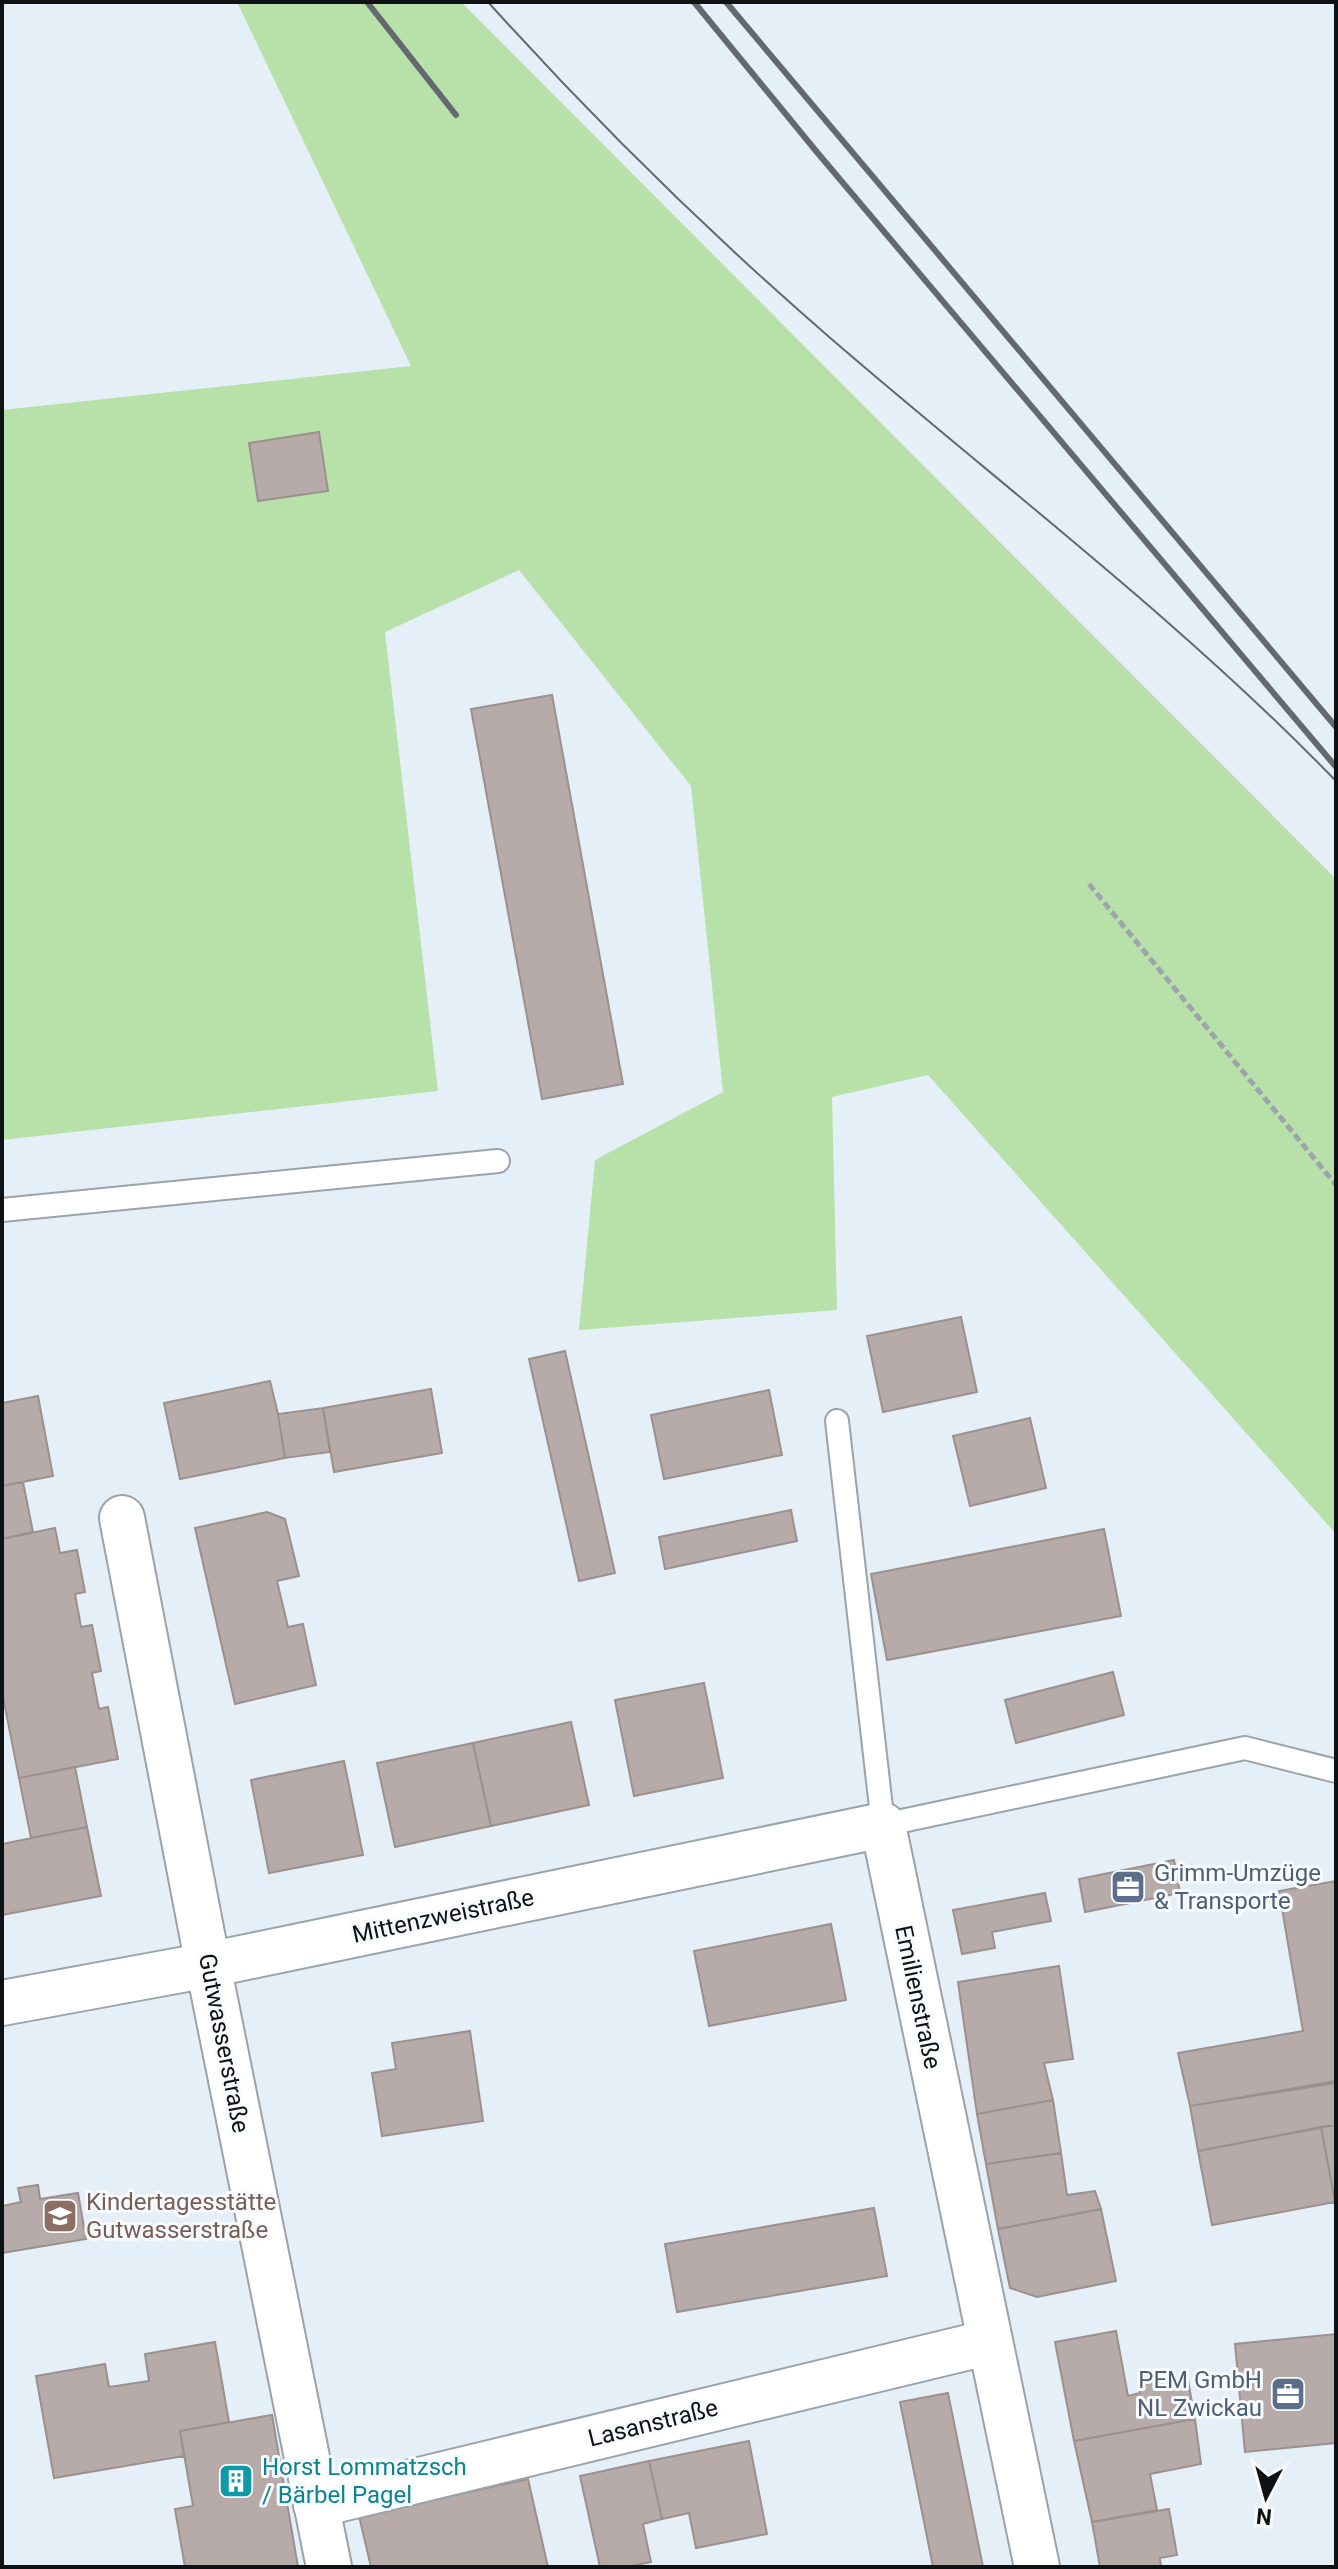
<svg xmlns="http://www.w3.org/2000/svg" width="1338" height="2569" viewBox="0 0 1338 2569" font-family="Roboto,sans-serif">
  <rect width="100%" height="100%" fill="#e5eff7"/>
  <path fill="#b7e1a9" d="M237,2H461L1336,879V1534L928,1075L832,1097L837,1310L579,1330L595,1160L723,1092L691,786L519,570L385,632L438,1091L2,1140V410L411,366Z"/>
  <path fill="#b7abaa" stroke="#9c908f" stroke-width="2" d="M319,432L328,491L258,501L249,443Z
    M552,695L623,1084L542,1099L471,709Z
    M961,1317L977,1392L883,1412L867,1336Z
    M565,1351L615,1573L579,1581L529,1359Z
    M270,1381L278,1414L285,1458L180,1479L164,1403Z
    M431,1389L442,1453L334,1472L323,1408Z
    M769,1390L782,1455L664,1479L651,1415Z
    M38,1396L53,1476L2,1486V1403Z
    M323,1408L330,1452L285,1458L278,1414Z
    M1030,1418L1046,1488L970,1506L953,1436Z
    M23,1482L33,1532L2,1539V1486Z
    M791,1510L797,1541L665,1569L659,1537Z
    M267,1512L285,1519L299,1576L277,1581L288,1627L303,1624L316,1685L235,1704L195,1528Z
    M55,1528L60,1553L77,1550L85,1592L75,1594L81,1627L92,1625L101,1671L92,1673L99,1709L108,1707L118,1759L19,1778L2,1692V1539Z
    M1104,1529L1121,1616L887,1660L871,1574Z
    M1113,1672L1124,1715L1016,1743L1005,1700Z
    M704,1683L723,1778L634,1796L615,1700Z
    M571,1722L589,1805L491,1826L473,1743Z
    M473,1743L491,1826L395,1847L377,1763Z
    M344,1761L363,1855L269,1873L251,1780Z
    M75,1767L87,1827L31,1838L19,1778Z
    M87,1827L101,1896L2,1915V1844Z
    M1174,1860L1180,1893L1085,1912L1079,1879Z
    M1336,1881V2081L1190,2106L1178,2053L1303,2031L1279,1891Z
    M1045,1893L1051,1921L992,1932L995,1948L962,1954L953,1910Z
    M831,1924L846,2000L709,2026L694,1951Z
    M1059,1966L1073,2059L1044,2063L1053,2100L977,2114L958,1982Z
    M470,2031L483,2121L382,2136L372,2073L396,2069L392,2043Z
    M1336,2083V2125L1198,2151L1190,2106Z
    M1053,2100L1061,2153L986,2164L977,2114Z
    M1336,2125V2201L1335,2202L1321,2127Z
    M1321,2127L1335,2202L1212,2225L1198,2151Z
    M1061,2153L1067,2195L1095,2191L1101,2209L998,2229L986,2164Z
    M38,2185L40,2199L78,2193L86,2239L2,2253V2206L21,2202L18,2188Z
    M874,2208L887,2276L677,2312L665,2244Z
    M1101,2209L1116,2281L1037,2297L1010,2288L998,2229Z
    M1116,2331L1128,2396L1140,2393L1139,2385L1187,2375L1195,2419L1074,2441L1055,2342Z
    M1336,2334V2443L1245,2452L1235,2344Z
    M215,2342L229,2422L180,2431L184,2456L54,2478L36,2376L105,2364L109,2387L149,2381L145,2354Z
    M948,2393L983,2567H933L900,2402Z
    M272,2415L298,2567H185L175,2509L193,2506L180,2431Z
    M1195,2419L1201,2464L1150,2474L1157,2510L1092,2522L1074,2441Z
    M749,2441L767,2534L696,2548L689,2513L662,2519L649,2461Z
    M649,2461L662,2519L643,2524L651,2562L628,2567H600L580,2476Z
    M528,2479L548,2567H371L359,2516Z
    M1169,2509L1177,2555L1160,2558L1161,2567H1100L1092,2522Z"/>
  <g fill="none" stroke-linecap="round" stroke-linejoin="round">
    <g stroke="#9aa3aa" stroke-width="26">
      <path id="lane" d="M2,1210L498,1161
        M837,1421L883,1825L1245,1748L1336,1771"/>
    </g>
    <g stroke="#9aa3aa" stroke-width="48">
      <path id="street" d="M122,1518L208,1965L329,2567
        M2,2003L208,1965L883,1825L1037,2567
        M316,2505L990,2342"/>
    </g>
    <path stroke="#9da4ab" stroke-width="5" stroke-dasharray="8 4" stroke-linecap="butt" d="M1089,884L1336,1185"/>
    <use href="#lane" stroke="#fff" stroke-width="22"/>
    <use href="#street" stroke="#fff" stroke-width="44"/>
    <path stroke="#63696e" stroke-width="2" d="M488,2C594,120 708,232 828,336C998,483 1179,619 1336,781"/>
    <path stroke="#63696e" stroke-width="6" d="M367,2L456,115
      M694,2L816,151L1336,767
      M726,2L1336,727"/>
  </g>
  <defs>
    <g id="office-square" transform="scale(1.8)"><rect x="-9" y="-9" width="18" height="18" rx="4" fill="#5c6f8a" stroke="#f7fbfe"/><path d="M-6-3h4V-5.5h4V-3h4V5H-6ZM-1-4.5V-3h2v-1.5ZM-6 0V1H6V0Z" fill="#fff"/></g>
    <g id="school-square" transform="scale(1.8)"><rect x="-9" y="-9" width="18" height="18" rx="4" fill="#8d6e63" stroke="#f7fbfe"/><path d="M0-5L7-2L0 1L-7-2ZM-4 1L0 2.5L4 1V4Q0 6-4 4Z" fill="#fff"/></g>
    <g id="building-square" transform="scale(1.8)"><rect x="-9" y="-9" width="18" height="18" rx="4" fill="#0f9aa8" stroke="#f7fbfe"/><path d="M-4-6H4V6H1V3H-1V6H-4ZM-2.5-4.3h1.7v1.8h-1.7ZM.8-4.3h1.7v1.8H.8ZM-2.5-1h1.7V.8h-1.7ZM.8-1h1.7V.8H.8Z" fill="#fff"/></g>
  </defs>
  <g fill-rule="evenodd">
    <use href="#office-square" x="1128" y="1887"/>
    <use href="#school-square" x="60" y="2216"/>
    <use href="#office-square" x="1288" y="2394"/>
    <use href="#building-square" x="236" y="2481"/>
  </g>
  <g text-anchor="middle" stroke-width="6" stroke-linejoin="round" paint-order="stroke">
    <g font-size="24" fill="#4e5e75" stroke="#f7fbfe" text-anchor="start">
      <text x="1154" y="1881">Grimm-Umzüge<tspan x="1154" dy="28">&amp; Transporte</tspan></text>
      <text x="1262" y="2388" text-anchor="end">PEM GmbH<tspan x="1262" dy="28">NL Zwickau</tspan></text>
    </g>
    <g font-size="24" fill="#0f1215" stroke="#f7fbfe">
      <text transform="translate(443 1916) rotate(-12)" y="8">Mittenzweistraße</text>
      <text transform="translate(918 1997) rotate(78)" y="8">Emilienstraße</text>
      <text transform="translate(224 2043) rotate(79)" y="8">Gutwasserstraße</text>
      <text transform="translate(653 2423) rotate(-14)" y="8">Lasanstraße</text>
    </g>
    <g font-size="24" fill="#785e54" stroke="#f7fbfe" text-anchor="start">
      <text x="86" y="2210">Kindertagesstätte<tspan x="86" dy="28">Gutwasserstraße</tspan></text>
    </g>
    <g font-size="24" fill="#0d838f" stroke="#f7fbfe" text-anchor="start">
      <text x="262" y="2475">Horst Lommatzsch<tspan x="262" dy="28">/ Bärbel Pagel</tspan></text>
    </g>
  </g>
  <rect width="1338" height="2569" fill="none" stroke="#0f1215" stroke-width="8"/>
  <g transform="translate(1266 2497) rotate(186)" stroke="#f7fbfe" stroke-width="6" paint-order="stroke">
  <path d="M0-6L14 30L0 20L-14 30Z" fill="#0f1215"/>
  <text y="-12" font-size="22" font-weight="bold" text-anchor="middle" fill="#0f1215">N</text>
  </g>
</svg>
